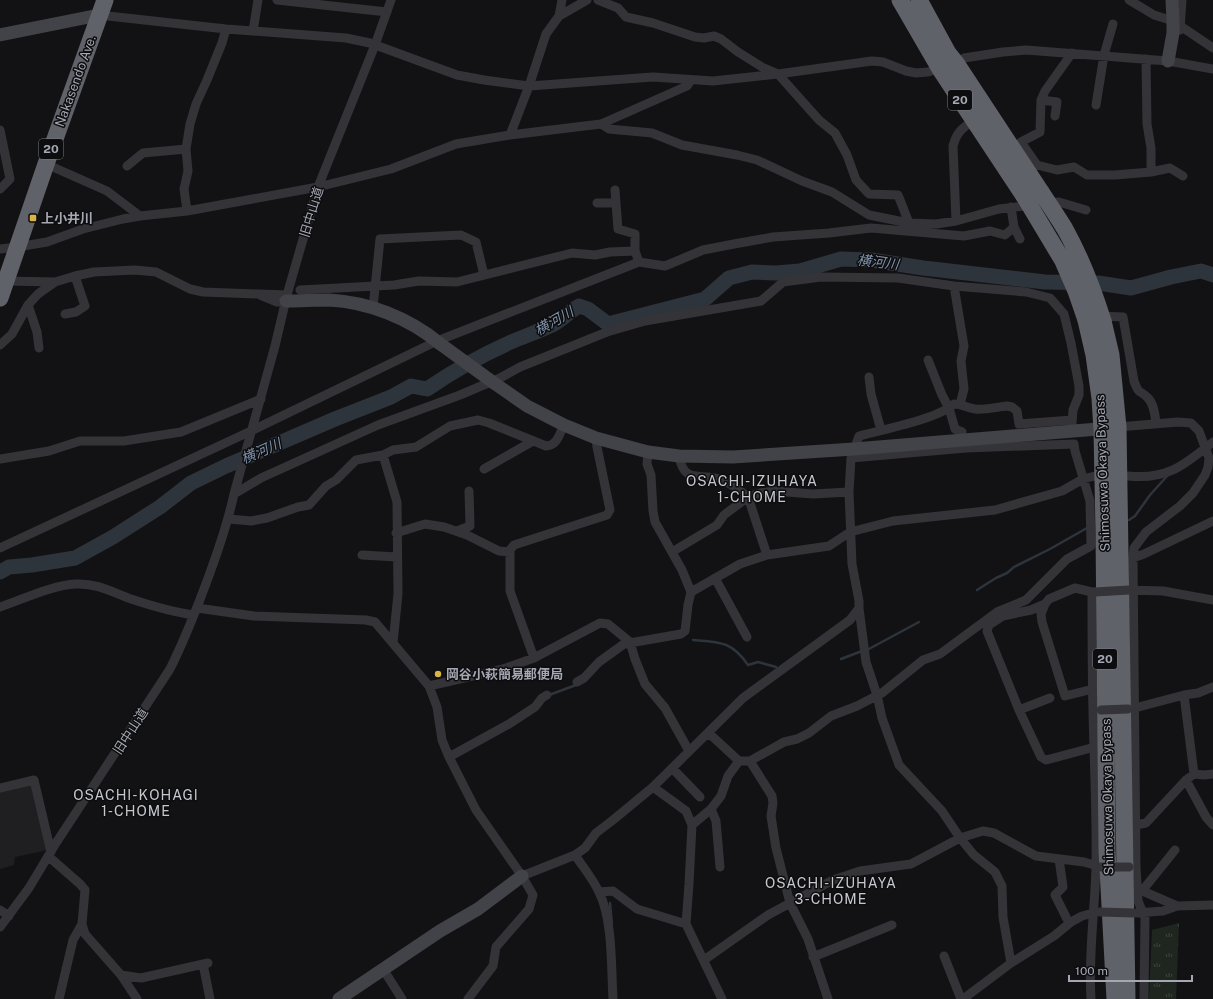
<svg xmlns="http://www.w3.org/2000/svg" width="1213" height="999" viewBox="0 0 1213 999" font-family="'Public Sans','Noto Sans JP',sans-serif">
  <defs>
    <pattern id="grass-tufts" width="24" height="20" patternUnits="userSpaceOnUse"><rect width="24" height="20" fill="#1f2620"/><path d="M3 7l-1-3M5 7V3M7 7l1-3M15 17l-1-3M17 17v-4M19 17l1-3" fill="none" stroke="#3d433e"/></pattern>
  </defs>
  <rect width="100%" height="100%" fill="#121214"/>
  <path fill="#1f1e20" d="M32,782L48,850L15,857L14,865L0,869V789Z"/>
  <path fill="url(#grass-tufts)" d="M1179,923L1176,999H1149L1152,930Z"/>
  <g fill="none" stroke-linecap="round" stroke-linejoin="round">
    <path stroke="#2d343b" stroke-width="2.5" d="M1129,520L1135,516L1150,495L1168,475
      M977,590L996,578L1007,573L1014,567L1050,549L1087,528
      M693,640C719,642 732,641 748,665L758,662L776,667
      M867,650L919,622
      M841,659L862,651
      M549,695L576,685
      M610,903L612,924"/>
    <path stroke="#2d343b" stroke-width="15" d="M0,572L9,567L32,565L75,558L113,537L160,507L191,483L226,466L335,419L391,397L411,386L427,389C453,371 482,355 511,342C525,336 540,331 554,324C563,319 570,311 579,306L588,309L608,324L705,299L729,278L752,272L776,273L800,271L841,259L872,260L923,268L1045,282L1098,283L1131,288L1171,277L1201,271L1213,275"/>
    <path stroke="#343438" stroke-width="9" d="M277,0L387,12
      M598,0L618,8L626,17L653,23L695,37L704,38L714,36L721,39L738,52L762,67L778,74L819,120L835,133L847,155L856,180L869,194L898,195L909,223
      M1129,0L1154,15L1173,21L1213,48
      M99,15L226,29L346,38L370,43L457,75L484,80L529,86L653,77L713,81L778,74L872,61L883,62L906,71L916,73L928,72L956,63L964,58L1003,52L1026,50L1168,61L1213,69
      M559,16L562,0
      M1180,30L1182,0
      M253,31L258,0
      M1146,59L1147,124L1151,148V172
      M1096,105L1104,55L1113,24
      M1055,116L1057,102L1041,100L1045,91L1072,53
      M601,124L609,129L652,133L682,145L737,155L757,160L802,181L832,192L869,215L909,223L936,224L956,221L999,209L1032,205
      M0,130L10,179L0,189
      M510,135L529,86L546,34L559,16L587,0
      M46,164L107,191L140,216
      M1037,165L1057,170L1074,167L1087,175H1115L1151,172L1170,168L1183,176
      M127,166L143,153L186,149
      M1033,167L1037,165L1021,142L1040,132L1041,100
      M615,190L618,229L635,234V251
      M597,203H616
      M1047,203L1059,202L1086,210
      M1011,207L1014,227L1020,239
      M187,211L184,189L188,171L186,149L190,124L196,104L207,80L222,43L226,29
      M956,221L953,146C957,131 962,129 974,120
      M0,249L17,247L47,242L83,229L123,219L140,216L187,211L318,187L391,169L456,144L510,135L601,124L687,86L691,80
      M3,280L6,281L55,282L75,276L94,272L135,270L156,272L190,289L203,292L287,295
      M954,286L964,346L961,361L964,389L960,404
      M300,290L394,285L419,281L457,282L572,253L595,255L610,252L635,251L639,262
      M260,295L277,302L286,301
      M28,305L37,332L39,348
      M373,308L380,239L461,235L476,242L484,275
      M65,314L76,312L85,306L75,276
      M1099,316L1123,317L1134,381C1139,395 1140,390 1148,398C1154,404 1155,415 1156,423
      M0,345L12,334L28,305L38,294L55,282
      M928,360L942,395L949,408L955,429L962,432
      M869,377L871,394L881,430
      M1118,427L1178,422L1191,423L1199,431L1209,458L1208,467L1205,475L1193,493L1180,506L1146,532L1134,548L1133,558L1136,867L1138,901L1145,918L1144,999
      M648,452L647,464L651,475L653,511L655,522L682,570L691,592
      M383,455L397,502L398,594L393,643
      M679,456C684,484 699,473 719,479C731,483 740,490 748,497L760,493L774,491L813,494L849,492
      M851,458L966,448L1074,444L1075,451L1090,501L1091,546L1067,559L1026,600L997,612
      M0,459L49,451L80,441H124L181,432L261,399
      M484,469L533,441
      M1128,476C1168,480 1184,465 1213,442
      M234,494L261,478L378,425L460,395L500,378L520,367L607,332L645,321L761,301L783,282L821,277L898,278L954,286L1026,292L1050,298L1064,314L1071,343L1079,386V395L1073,410L1072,423
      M229,519L251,521L267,518L298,507L309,505L326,486L336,480L356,460L383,455L393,450L416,447L450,426L478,420L489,423L546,446C557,446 559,435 564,425
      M457,531L470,526L469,491
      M396,533L425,524L444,527L467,535L499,551L510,552
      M0,548L251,431L437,341L639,262L665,266L703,250L734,244L773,237L829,233L871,228L964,236L990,231L1005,235L1014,227
      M672,552L717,525L724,515L748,497L767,555
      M362,555L397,557
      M1133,558L1144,554L1213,521
      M715,578L747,637
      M1129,590L1163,591L1213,600
      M1045,604L1041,614L1042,622L1065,696L1093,689
      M0,607C23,599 53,585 76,584C97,583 112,592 131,599C152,606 172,612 194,615
      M197,608L254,616L366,620L375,622L429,686L437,707L442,740L449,757L476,810L522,876L533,895L529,909L496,947L493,966L468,999
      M534,658L510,591V550L514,545L607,515L610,510L597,447L596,438
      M577,682L584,678L599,662L624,644L681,634L685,631L688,605L691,592L740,564L767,555L829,546L850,532L893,521L995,510L1062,491L1083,479L1095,476
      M429,686L503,669L534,658L600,623L608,624L630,642L635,659L645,684L665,708L689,751
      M1131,709L1184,695
      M1019,710L1050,698
      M707,734L713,737L739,761H750L784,742L797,739L809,733L831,716L857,706L882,693L923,660L940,654L997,612L1002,615
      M1095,747L1046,760L1041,757L1019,710L987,631L989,625L1003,616L1031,610L1045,604L1049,599L1075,588L1092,592H1095
      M449,757L509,724L535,707L542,698L547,695
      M750,761L772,796L773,803L771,816L776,848L790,903L808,939L828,999
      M672,768L700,797
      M1194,774L1184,695L1198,693L1213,687
      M1186,780L1206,817L1213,825
      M653,787L686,811L692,825
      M0,788L34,780L51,852
      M711,809L716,821L720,867
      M1136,825L1146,823L1186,780L1194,774L1204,775L1213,774
      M575,855C583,867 593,879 599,892C613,920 611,967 613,999
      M48,856L80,884L85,890L82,924L85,934L121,975L137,999
      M1059,859L1063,887L1055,895L1067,919
      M522,876L575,855L585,848L596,833L613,820L653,787L743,698L850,620L859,608
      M1138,889L1177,906
      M1142,891L1175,850
      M599,892L613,891L637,909L686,924
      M0,910L9,916
      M1137,913L1163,911L1177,906L1213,905
      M0,927L29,888L56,843L170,669C181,647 190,625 199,602C213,566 226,531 234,494L275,346L287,295L318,187L375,45L391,0
      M944,956L961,999
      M813,957L892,925
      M704,960L768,915L833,880L860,871L911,864L960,838L983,831L994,833L1036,856L1084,862L1101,867
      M1011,963L1003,917L1002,886L995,872L974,855L960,838L942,811L899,765L882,718L877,695L866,662L859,608V601L852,564L849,492L851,458L859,436C881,430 938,419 954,404C962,404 967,408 975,409C986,410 997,407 1007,406L1012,407L1017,411L1019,424L1072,420
      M203,964L210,999
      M383,969L402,999
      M121,975L141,978L208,963
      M59,999L73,940L82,924
      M722,999L686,924L689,884L692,825L711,809L721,796L728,776L739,761
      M963,999L1011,963L1054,936L1071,922L1082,916L1097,912
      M1091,999C1088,954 1095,910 1096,866C1097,814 1094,762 1093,711C1092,671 1092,632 1092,592"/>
    <path stroke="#424348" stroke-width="13" d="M0,35L99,15
      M1168,61L1173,33V21L1172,0
      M286,301C300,301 315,300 329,300C368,302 409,318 439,343
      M494,383L527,406L564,425L596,438L648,452L679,456L733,457L854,449L1110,428
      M339,999L440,931L478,909L522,876"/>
    <path stroke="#606269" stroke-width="17" d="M900,0L940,69L1024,196
      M919,0L948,53L956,63L1041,192
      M0,298L46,164L105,0
      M1086,320L1094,355L1100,398L1102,430L1104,532L1107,850L1115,999
      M1103,321L1111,355L1118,427L1127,999"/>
    <path stroke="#343438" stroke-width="9" d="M1095,592L1129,590
      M1101,710L1128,709
      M1101,867H1129
      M1100,912L1134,913"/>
    <path stroke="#424348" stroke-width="13" d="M439,343L494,383"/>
    <path stroke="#606269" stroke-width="17" d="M1041,192C1049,204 1057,216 1065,229C1081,258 1093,289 1103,321
      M1024,196L1063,261L1076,291L1086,320"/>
  </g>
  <g fill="#dcb442" stroke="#0d0d0f" stroke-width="1.5">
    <rect x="29" y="214" width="8" height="8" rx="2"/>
    <circle cx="438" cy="674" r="4"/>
  </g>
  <g text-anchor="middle" stroke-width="3" stroke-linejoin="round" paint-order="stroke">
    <g fill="#0d0d0f" stroke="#777a82" stroke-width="1">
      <rect x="948" y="90" width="24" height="20" rx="3"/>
      <rect x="39" y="139" width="24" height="20" rx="3"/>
      <rect x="1093" y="649" width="24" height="20" rx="3"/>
    </g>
    <g font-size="12" font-weight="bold" fill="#a5a8b3">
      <text x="960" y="104">20</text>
      <text x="51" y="153">20</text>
      <text x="1105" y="663">20</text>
    </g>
    <g font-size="13" fill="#a5a8b3" stroke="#0d0d0f">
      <text transform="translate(75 81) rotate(-70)" y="5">Nakasendo Ave.</text>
      <text transform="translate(311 212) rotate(-73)" y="5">旧中山道</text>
      <text transform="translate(1102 473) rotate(-92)" y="5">Shimosuwa Okaya Bypass</text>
      <text transform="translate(130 731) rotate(-57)" y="5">旧中山道</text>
      <text transform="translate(1107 797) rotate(-91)" y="5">Shimosuwa Okaya Bypass</text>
    </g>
    <g font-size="13" font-weight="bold" fill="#a5a8b3" stroke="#0d0d0f" text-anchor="start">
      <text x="41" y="223">上小井川</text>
      <text x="446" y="679">岡谷小萩簡易郵便局</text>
    </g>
    <g font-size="14" font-style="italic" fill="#8093aa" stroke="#0d0d0f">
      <text transform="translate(878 262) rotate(7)" y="5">横河川</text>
      <text transform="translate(554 321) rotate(-30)" y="5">横河川</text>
      <text transform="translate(261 451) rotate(-24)" y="5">横河川</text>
    </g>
    <g font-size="14" letter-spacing="1" fill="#c6c8cf" stroke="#0d0d0f">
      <text x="752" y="486">OSACHI-IZUHAYA<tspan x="752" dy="16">1-CHOME</tspan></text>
      <text x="136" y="800">OSACHI-KOHAGI<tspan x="136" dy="16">1-CHOME</tspan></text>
      <text x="831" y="888">OSACHI-IZUHAYA<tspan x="831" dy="16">3-CHOME</tspan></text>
    </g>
  </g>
  <path d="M1069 975v6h123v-6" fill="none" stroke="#a5a8b3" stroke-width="2"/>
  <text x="1075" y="975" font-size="12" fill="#a5a8b3" stroke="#0d0d0f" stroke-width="3" paint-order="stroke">100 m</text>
</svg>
